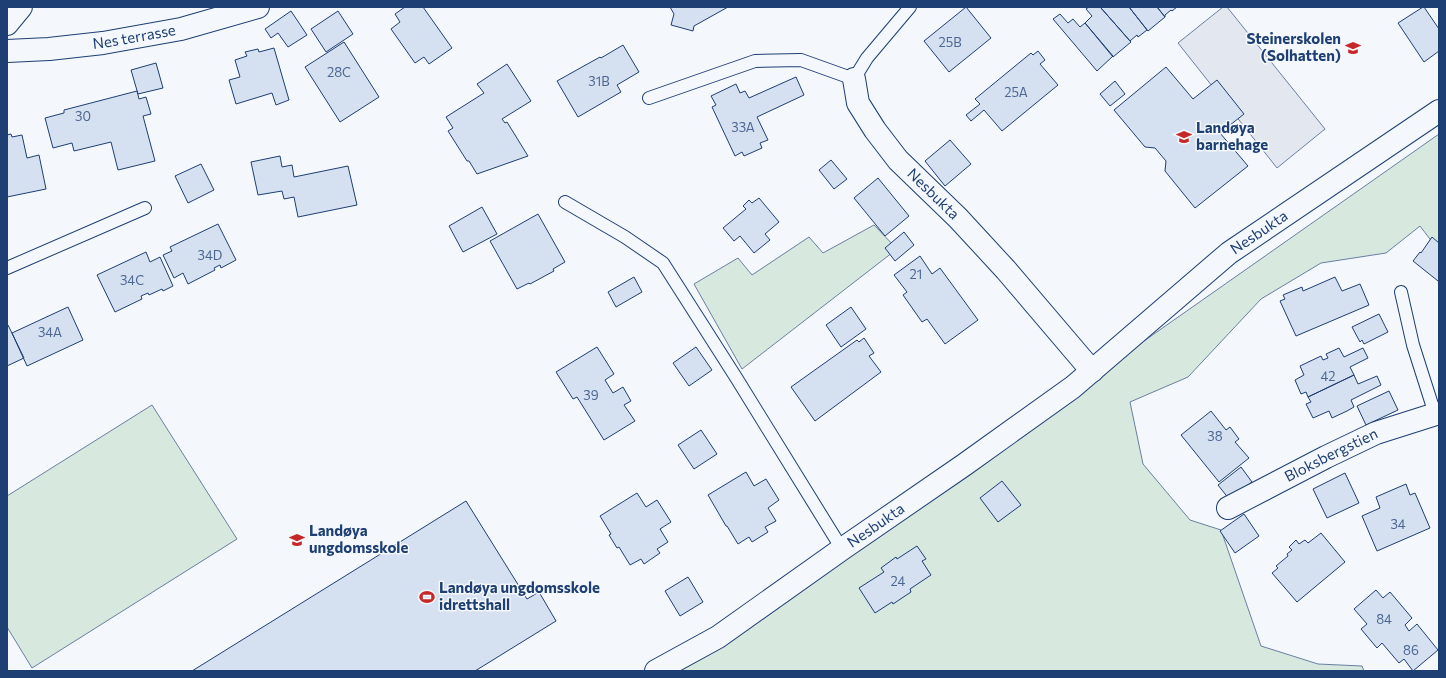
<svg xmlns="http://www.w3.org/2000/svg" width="1446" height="678" viewBox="0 0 1446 678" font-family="Commissioner,sans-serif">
  <rect width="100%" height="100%" fill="#f4f7fb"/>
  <path fill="#d7e8df" stroke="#687fa3" d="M1439,134V251L1420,226L1386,253L1321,263L1261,299L1188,377L1130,402L1143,464L1190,520L1221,530L1261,646L1318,664L1362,666L1364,671H665L1067,395Z
    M874,225L897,249L742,369L694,284L738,258L752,275L809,237L823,253Z
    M152,405L237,539L32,668L7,627V496Z"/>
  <path fill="#e3e8f0" stroke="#687fa3" d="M1223,7H1227L1325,129L1277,168L1178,43Z"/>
  <path fill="#d5e0f0" stroke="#1d3f73" d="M405,7H423L452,48L429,64L424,57L415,63L391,29L400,22L395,14Z
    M670,7H728L694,26L693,31L671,25L674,14Z
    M966,7L991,38L949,72L924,41Z
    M1089,7H1103L1101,8L1131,42L1113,57L1085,23L1092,16L1086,9Z
    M1103,7H1129L1147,30L1138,37L1137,35L1130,41L1101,8Z
    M1129,7H1157L1165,17L1148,31Z
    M1157,7H1177L1172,11L1171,10L1165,15V17Z
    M1423,7H1424L1439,29V51L1424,62L1398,23Z
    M291,11L307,35L288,47L278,33L271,38L265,29Z
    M338,11L353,34L326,52L311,29Z
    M1060,14L1068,23L1073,19L1080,27L1085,23L1113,56L1097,71L1053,19Z
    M344,42L379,97L340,122L305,67Z
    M623,45L639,72L617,85L621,92L578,117L557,81L600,57L601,58Z
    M274,48L289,100L276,105L272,93L236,104L229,80L240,77L235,60L247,56L245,52L258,49L259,52Z
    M1038,51L1045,60L1040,64L1058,85L1002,131L984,110L971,121L966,115L980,104L975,99L1031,53L1033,55Z
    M156,63L163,88L138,94L131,70Z
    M507,64L531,101L502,119L505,123L507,122L528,156L477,174L469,161H467L448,131L453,128L446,117L484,93L477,84Z
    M1166,67L1193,99L1217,80L1244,114L1220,133L1248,166L1195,208L1165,171L1166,161L1155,148L1145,147L1114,110Z
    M796,77L804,95L757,117L768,140L760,143L762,148L744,156L742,152L735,156L712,107L716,105L711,96L736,84L740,93L745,91L749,98Z
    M1115,81L1125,94L1110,106L1100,94Z
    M137,91L139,99L146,97L151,114L143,116L155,161L118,170L111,142L74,151L72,143L53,148L45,118L64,113V110Z
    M11,134L12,137L22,135L27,158L39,155L46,189L7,197V135Z
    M950,140L971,164L945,186L925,161Z
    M280,156L282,167L292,165L294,177L348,166L357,205L298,217L294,197L284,199L282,191L258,195L251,162Z
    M831,160L847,179L834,189L819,170Z
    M201,164L214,190L188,203L175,176Z
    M878,178L909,216L885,236L854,198Z
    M759,198L779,222L765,234L770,240L754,253L740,236L734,241L723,228L746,209L743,206L749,200L752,203Z
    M482,207L497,234L463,252L449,226Z
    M538,214L565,262L553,269L554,271L530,284L529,283L517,289L490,241Z
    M218,224L236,260L221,268L220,265L214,268L215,270L188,284L183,273L174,278L163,255L172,251L170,247Z
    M904,232L914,245L895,261L885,248Z
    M1432,237L1439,243V279L1438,281L1413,261L1420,252L1421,253Z
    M146,252L150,262L160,257L173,286L163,291L162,289L149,295L148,293L141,296L142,299L115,312L97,275Z
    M920,256L932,274L940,268L978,320L945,344L927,319L922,322L903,295L907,292L894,275Z
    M634,277L642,292L616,307L608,292Z
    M1335,277L1342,291L1360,284L1369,305L1296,336L1280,301L1285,299L1283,295L1302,287L1303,291Z
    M68,307L83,340L27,366L12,333Z
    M851,307L866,329L841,347L826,325Z
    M1379,314L1388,332L1364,344L1362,340L1360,342L1352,327Z
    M8,325L24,358L7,366V326Z
    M864,338L874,353L869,356L881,372L815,421L791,387L857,340L859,342Z
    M597,347L614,374L605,380L613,393L623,387L631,401L624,405L635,421L604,440L577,397L573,399L556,372Z
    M696,347L712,370L689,386L673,363Z
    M1339,348L1344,357L1363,348L1368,358L1350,367L1354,375L1308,397L1306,392L1301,394L1295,380L1304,375L1300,366L1321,356L1323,360L1328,358L1326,354Z
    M1354,375L1358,384L1377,376L1381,385L1351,400L1354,407L1347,411L1332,418L1329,411L1313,418L1306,404L1311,402L1308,397Z
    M1389,391L1398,410L1366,425L1357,406Z
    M1211,411L1226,430L1230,427L1239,439L1235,442L1249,458L1219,482L1181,435Z
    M701,430L717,454L694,469L678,445Z
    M1241,467L1252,482L1229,499L1218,485Z
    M746,472L754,486L766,479L779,500L768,508L776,521L765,527L768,532L752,542L749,537L738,544L727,526H726L708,495Z
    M1345,473L1359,503L1327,518L1313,489Z
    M1002,481L1021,505L998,522L980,498Z
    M1406,484L1410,495L1415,493L1430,528L1377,551L1362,516L1380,508L1376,497Z
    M637,493L646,507L657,500L671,522L660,529L668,542L657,549L660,553L644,564L641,559L630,565L619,547L617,548L609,535L611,534L600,516Z
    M466,501L527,599L539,592L556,621L475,671H192Z
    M1244,514L1259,536L1235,553L1220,531Z
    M1321,533L1345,562L1297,602L1272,573L1278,568L1276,566L1288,556L1287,554L1292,550L1289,547L1296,540L1299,544L1305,540L1308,543Z
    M917,546L926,559L922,561L931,575L910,589L911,592L893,604L892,602L875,613L859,588L884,572L881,568L896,557L897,559Z
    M688,577L703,602L680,616L665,591Z
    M1376,590L1383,598L1390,592L1412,618L1405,625L1409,631L1417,624L1438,650L1413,671L1404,659L1399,663L1382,643L1377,648L1361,629L1367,624L1354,609Z"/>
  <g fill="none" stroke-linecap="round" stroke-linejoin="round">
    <g stroke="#1d3f73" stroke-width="14">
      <path id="service" d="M649,98L755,61L801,60L854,79L867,58L910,7
        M565,202L625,237L663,263L737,379L842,549
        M7,268L145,208
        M1401,292L1413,345L1435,414"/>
    </g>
    <g stroke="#1d3f73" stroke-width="24">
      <g id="minor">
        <path d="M7,24L21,7"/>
        <path id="s1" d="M7,51L49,49L103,43L181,29L258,7"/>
        <path id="s2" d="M854,79L858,103L875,130L898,160L958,218L1006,270L1092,371"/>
        <path id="s3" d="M1228,508L1326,457L1376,433L1439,413"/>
        <path id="s4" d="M656,671L718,637L842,549L964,465L1073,387L1229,253L1439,111"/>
      </g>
    </g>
    <use href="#service" stroke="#f4f7fb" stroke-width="12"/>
    <use href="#minor" stroke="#f4f7fb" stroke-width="22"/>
  </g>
  <defs>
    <g id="school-bare" transform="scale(1.2)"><path d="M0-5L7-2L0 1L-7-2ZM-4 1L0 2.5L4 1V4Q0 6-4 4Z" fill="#c62828" stroke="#f4f7fb" stroke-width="2.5" paint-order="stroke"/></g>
    <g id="stadium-bare" transform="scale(1.2)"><path d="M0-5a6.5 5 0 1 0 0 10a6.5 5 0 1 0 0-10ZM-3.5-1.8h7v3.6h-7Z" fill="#c62828" stroke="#f4f7fb" stroke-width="2.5" paint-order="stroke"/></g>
  </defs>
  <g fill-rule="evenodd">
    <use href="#school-bare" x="1353" y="48"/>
    <use href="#school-bare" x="1184" y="137"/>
    <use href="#school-bare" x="297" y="540"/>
    <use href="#stadium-bare" x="427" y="597"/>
  </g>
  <g text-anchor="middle" stroke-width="3" stroke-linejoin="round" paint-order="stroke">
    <g font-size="13" fill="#4b6792">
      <text x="950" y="47">25B</text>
      <text x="339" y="77">28C</text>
      <text x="599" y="86">31B</text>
      <text x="1016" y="97">25A</text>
      <text x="83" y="121">30</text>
      <text x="743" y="132">33A</text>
      <text x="210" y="260">34D</text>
      <text x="916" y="279">21</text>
      <text x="132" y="285">34C</text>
      <text x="50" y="337">34A</text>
      <text x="1328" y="381">42</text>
      <text x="591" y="400">39</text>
      <text x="1215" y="441">38</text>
      <text x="1398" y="529">34</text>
      <text x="898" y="586">24</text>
      <text x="1384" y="624">84</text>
      <text x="1411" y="655">86</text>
    </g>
    <g font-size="15" fill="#1d3f73" stroke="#f4f7fb">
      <text dy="5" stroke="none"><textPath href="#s1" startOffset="128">Nes terrasse</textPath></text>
      <text dy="5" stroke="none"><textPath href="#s2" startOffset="143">Nesbukta</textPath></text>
      <text dy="5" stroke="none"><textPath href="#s4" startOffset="747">Nesbukta</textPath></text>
      <text dy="5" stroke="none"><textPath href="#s3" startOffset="116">Bloksbergstien</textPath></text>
      <text dy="5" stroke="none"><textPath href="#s4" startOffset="264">Nesbukta</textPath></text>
    </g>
    <g font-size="15" font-weight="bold" fill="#1d3f73" stroke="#f4f7fb" text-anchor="start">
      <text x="1341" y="44" text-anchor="end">Steinerskolen<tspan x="1341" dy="17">(Solhatten)</tspan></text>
      <text x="1196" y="133">Landøya<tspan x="1196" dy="17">barnehage</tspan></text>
      <text x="309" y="536">Landøya<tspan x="309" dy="17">ungdomsskole</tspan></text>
      <text x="439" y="593">Landøya ungdomsskole<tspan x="439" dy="17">idrettshall</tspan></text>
    </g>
  </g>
  <rect width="1446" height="678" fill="none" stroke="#1d3f73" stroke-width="16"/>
</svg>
